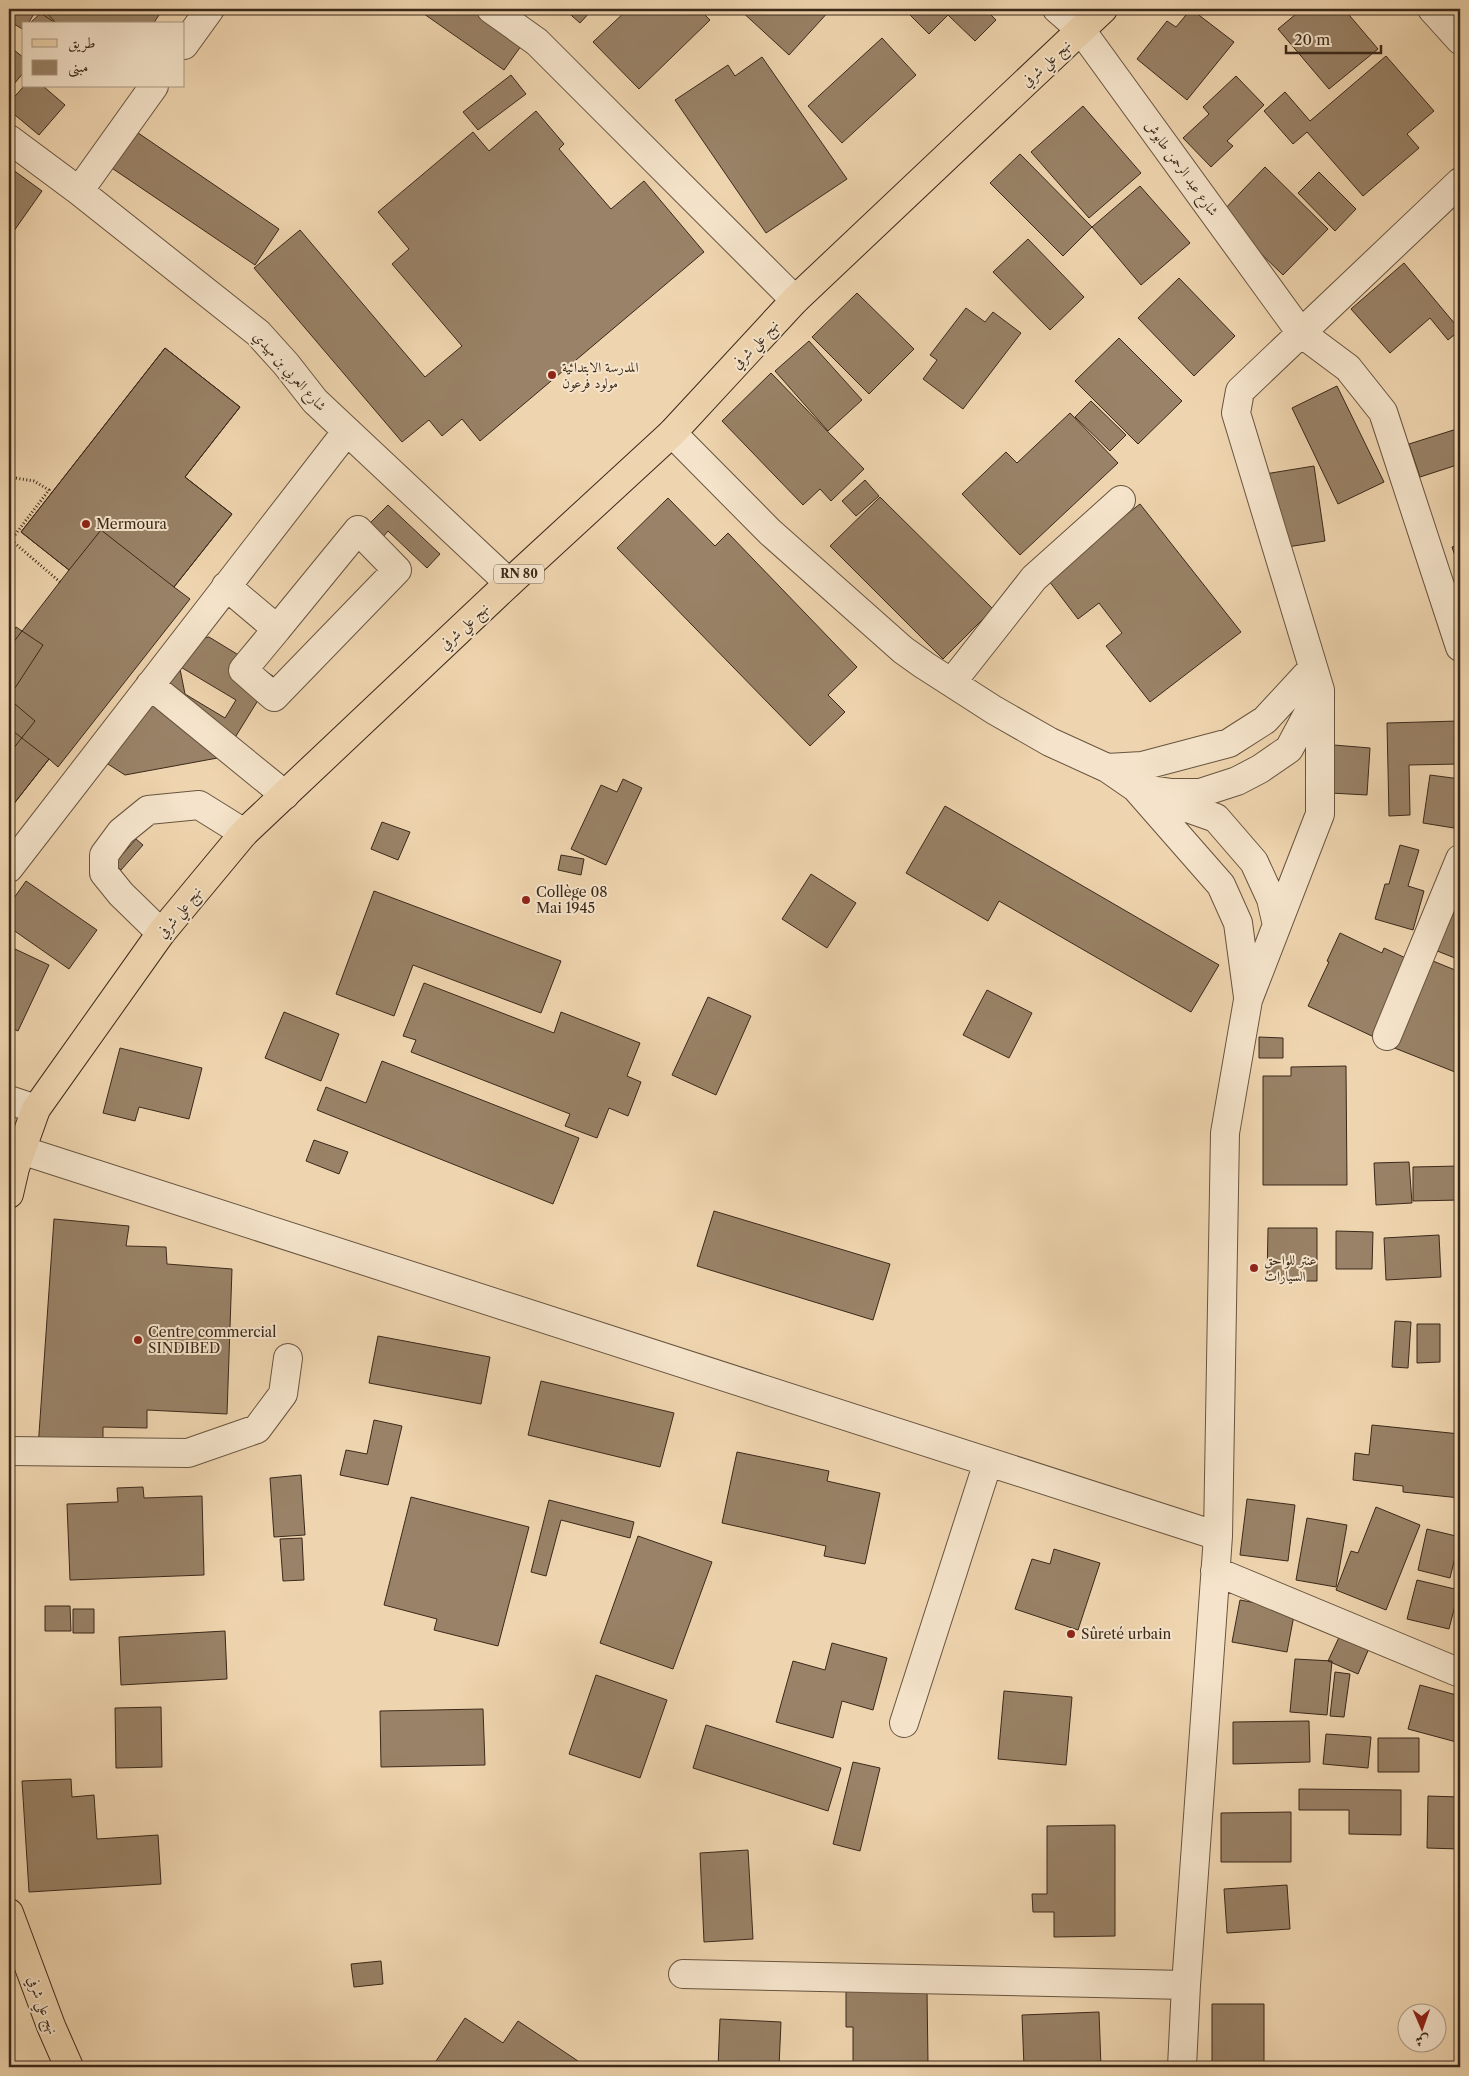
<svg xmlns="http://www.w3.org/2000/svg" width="1469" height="2076" viewBox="0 0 1469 2076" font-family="'Libre Caslon Text',Amiri,serif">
  <rect width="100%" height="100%" fill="#efd5af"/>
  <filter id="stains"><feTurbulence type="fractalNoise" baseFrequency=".004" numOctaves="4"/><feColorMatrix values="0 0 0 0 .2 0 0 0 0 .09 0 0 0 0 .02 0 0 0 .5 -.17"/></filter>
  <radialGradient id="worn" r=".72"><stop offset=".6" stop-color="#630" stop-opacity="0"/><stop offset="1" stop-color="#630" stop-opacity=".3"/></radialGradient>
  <path fill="#998267" stroke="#3b291a" d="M9,9H163L153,24H57L36,10L28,24H24V30L9,21Z
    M417,9H483L526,39L504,70Z
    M564,9H593L580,23Z
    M628,9H699L710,20L639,89L593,42Z
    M739,9H831L789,55Z
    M904,9H985L996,20L975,41L948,15L929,34Z
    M1191,9L1234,42L1187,100L1137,59L1167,21L1176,27Z
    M1302,9H1344L1378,49L1329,89L1278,29Z
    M44,10L57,24H29Z
    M882,38L916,75L842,143L808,106Z
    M9,46L24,58V72L9,90Z
    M1386,56L1434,111L1407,134L1419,148L1363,196L1307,132L1293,144L1264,111L1285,92L1310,121Z
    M762,57L847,179L766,233L675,100L728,65L735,76Z
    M511,75L526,94L478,130L463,112Z
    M1236,76L1264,105L1227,141L1233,146L1211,167L1183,138L1209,114L1203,107Z
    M24,86H43L65,105L39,135L9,110V103Z
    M1083,106L1141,173L1089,218L1031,152Z
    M536,111L564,144L559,149L611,209L644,181L704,252L480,441L462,419L442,436L429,420L402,442L254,268L300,230L425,377L462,346L392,264L409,249L378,212L473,132L489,151Z
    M122,122L279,229L255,265L97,158Z
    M1020,154L1092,227L1063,256L990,183Z
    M9,167L42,191L9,238Z
    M1265,167L1328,229L1283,275L1220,214Z
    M1319,172L1356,209L1335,231L1298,193Z
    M1140,186L1190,243L1141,285L1092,227Z
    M1028,239L1084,297L1050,330L993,272Z
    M1404,263L1460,330L1448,340L1430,318L1390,353L1351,309Z
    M1179,278L1235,336L1194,376L1138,318Z
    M857,293L914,349L869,394L812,337Z
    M966,308L985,322L993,312L1021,333L963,409L923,379L937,360L930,355Z
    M1119,338L1182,401L1138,444L1075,381Z
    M809,341L862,400L828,431L775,371Z
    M165,348L240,407L185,477L232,514L174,587L190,599L58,767L49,759L9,810V648L69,570L21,532Z
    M165,348L240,407L185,477L232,514L174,587L101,530L69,570L21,532Z
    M771,373L864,469L831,501L820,489L803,505L722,421Z
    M1337,386L1384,482L1338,504L1292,408Z
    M1091,401L1126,435L1110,451L1075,417Z
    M1070,413L1118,463L1020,555L962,494L1006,452L1017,463Z
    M1460,428V464L1420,477L1409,444Z
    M1314,466L1325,541L1281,548L1265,474Z
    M865,480L879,496L856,516L842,501Z
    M880,497L993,609L943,659L830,546Z
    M668,498L715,546L728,533L857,667L828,695L845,712L810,746L617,548Z
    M1140,504L1241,632L1150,702L1106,646L1122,633L1099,603L1078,619L1046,577Z
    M388,505L440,554L427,568L388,531L382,538L368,525Z
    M1460,544V571L1452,547Z
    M16,627L43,645L15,688L9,684V638Z
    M209,637L273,676L223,757L125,775L97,757L180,669L185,694L225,718L236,700L179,666L175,643Z
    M9,699L35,721L9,754Z
    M1458,721L1459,764L1409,765L1410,815L1389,816L1387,723Z
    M9,728L49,759L9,810Z
    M1334,745L1370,748L1367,795L1330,793Z
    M1430,775L1460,779L1454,828L1423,823Z
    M623,779L642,788L606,865L571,849L601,785L617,792Z
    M945,806L1219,965L1191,1012L999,901L988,921L906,873Z
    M382,822L410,832L398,860L371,849Z
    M136,839L143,845L121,870L114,864Z
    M1400,845L1419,850L1408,886L1424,891L1413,930L1375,919L1385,884H1389Z
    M561,855L584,859L581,875L558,870Z
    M811,874L856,903L827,948L782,919Z
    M26,881L97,930L69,969L9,927V905Z
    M374,891L561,961L541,1013L413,965L394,1016L336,994Z
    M1438,907L1460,916V960L1422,945Z
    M1340,933L1382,953L1384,948L1410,960L1374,1037L1308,1006L1329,962L1327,961Z
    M15,949L49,965L18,1031L9,1027V963Z
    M1428,959L1460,972V1074L1392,1047Z
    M424,983L554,1033L561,1012L640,1043L627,1076L641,1082L628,1116L609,1108L597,1138L565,1126L570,1114L411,1052L416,1040L403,1036Z
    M987,990L1032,1013L1009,1058L963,1035Z
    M708,997L751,1016L716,1095L672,1075Z
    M284,1012L339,1034L321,1081L265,1058Z
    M1259,1037L1283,1038V1058H1259Z
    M120,1048L202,1068L189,1119L139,1107L135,1121L103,1113Z
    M382,1061L579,1138L553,1204L317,1110L326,1087L366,1103Z
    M1346,1066L1347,1185H1263V1076H1291V1067Z
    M314,1140L348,1152L339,1174L306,1161Z
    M1409,1162L1412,1203L1376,1205L1374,1163Z
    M1460,1166V1200L1413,1201V1167Z
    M714,1211L890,1264L873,1320L697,1266Z
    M54,1219L129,1226L126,1246L166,1247L167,1264L232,1269L227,1414L147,1410V1428L103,1427V1450L38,1448Z
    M1268,1228H1317V1281H1267Z
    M1336,1231L1373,1232L1372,1269H1336Z
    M1439,1235L1441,1277L1386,1280L1384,1238Z
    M1395,1321L1411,1322L1408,1368L1392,1367Z
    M1417,1324H1440V1362L1417,1363Z
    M378,1336L490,1357L481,1404L369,1383Z
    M541,1381L674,1413L660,1467L528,1435Z
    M374,1420L402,1426L388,1485L340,1475L346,1450L367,1454Z
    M1372,1425L1460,1434V1498L1403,1492V1486L1353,1480L1355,1453L1369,1455Z
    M737,1452L829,1471L827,1481L880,1493L865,1564L824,1556L826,1546L722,1523Z
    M301,1475L305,1535L274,1537L270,1478Z
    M143,1487L144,1498L202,1496L204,1575L70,1580L67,1504L118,1502L117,1488Z
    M411,1497L529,1527L498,1646L434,1630L437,1619L384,1605Z
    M1247,1499L1295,1505L1288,1561L1240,1555Z
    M549,1500L634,1522L630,1538L561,1520L546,1576L531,1572Z
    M1376,1507L1420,1525L1386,1610L1336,1590L1351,1551L1358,1553Z
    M1307,1518L1347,1525L1336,1587L1296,1580Z
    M1427,1529L1460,1537L1450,1578L1418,1570Z
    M638,1536L712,1562L673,1669L600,1643Z
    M302,1538L304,1580L283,1581L280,1539Z
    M1054,1549L1100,1563L1078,1630L1015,1609L1032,1559L1050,1564Z
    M1417,1580L1459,1590L1449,1629L1407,1619Z
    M1240,1600L1295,1610L1287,1652L1232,1642Z
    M45,1606H70L71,1631H45Z
    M73,1609H94V1633H73Z
    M225,1631L227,1679L121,1685L119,1637Z
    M1341,1633L1370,1646L1358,1674L1328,1661Z
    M832,1643L887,1658L873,1710L842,1701L833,1738L776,1722L793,1661L825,1670Z
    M1295,1659L1332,1661L1327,1715L1290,1712Z
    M1335,1672L1350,1674L1344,1717L1330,1716Z
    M596,1675L667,1700L640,1778L569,1754Z
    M1420,1685L1460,1696V1743L1408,1729Z
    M1004,1691L1072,1697L1066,1765L998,1759Z
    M161,1707L162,1767L116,1768L115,1708Z
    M483,1709L485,1765L381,1767L380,1711Z
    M1309,1721L1310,1762L1233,1764V1722Z
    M706,1725L841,1768L828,1811L693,1768Z
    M1326,1734L1371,1737L1368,1768L1323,1764Z
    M1378,1738H1419V1772H1378Z
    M853,1762L880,1768L860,1851L833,1844Z
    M71,1779L72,1797L94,1795L97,1839L158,1835L161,1884L29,1892L22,1781Z
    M1299,1789L1401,1790V1835L1349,1834V1810H1299Z
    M1428,1796L1460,1797V1849L1427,1848Z
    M1291,1812V1862H1221V1813Z
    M1115,1825V1936L1054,1937V1912H1033L1032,1894H1047V1826Z
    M748,1850L753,1939L704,1942L700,1853Z
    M1287,1885L1290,1929L1227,1933L1224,1889Z
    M381,1961L383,1984L354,1987L351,1964Z
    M927,1989L928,2063L853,2064V2027H846V1990Z
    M1212,2004H1264V2067H1212Z
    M1099,2012L1101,2067H1024L1022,2015Z
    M465,2018L503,2043L518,2021L587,2067H432Z
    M720,2019L781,2022L779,2067H718Z"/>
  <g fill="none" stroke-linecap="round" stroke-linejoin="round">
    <g stroke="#68543f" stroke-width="30">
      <path id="minor" d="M491,9L537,42L795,300
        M1057,9L1081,30L1301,333L1348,368L1383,412L1460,647
        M1432,9L1460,40
        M184,45L210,9
        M9,139L79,191L258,333L286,364L315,401L509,583
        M79,191L154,86
        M672,433L770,532L903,650L924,665L994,710L1050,742L1107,768L1136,788L1221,885L1238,923L1248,997
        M226,586L277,629L243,670L274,697L397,570L358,530L277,629
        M952,682L1034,578L1121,500
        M150,685L285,795
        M1107,768L1142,766L1229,743L1265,720L1313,668
        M1136,788L1172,793H1200L1237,781L1260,769L1289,749L1319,693
        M1165,800L1216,818L1254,862L1271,899L1277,925
        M9,868L347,431
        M161,933L121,894L104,873V855L121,832L148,810L199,805L244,833
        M1387,1036L1460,859
        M9,1100L36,1109
        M21,1150L1218,1536
        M9,1451L188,1453L257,1429L283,1394L288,1358
        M1215,1571L1460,1673
        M904,1723L988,1462
        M683,1974L1186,1985
        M1182,2067L1186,1985L1218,1536L1225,1133L1248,1000L1320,814V690L1236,413L1240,391L1460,182"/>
    </g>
    <g stroke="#3b291a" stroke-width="30">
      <path id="major" d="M9,1194L15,1168L36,1109L161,933L244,833L509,583L672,433L795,300L1103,9
        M9,1913L51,2026L69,2067"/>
    </g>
    <path stroke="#3b291a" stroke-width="3" stroke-dasharray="1 2.5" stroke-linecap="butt" d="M9,477L34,481L49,490L11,540
      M9,542L11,540L60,582"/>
    <use href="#minor" stroke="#f5e4cb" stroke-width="28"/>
    <use href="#major" stroke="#efd5af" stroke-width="28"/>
  </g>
  <g fill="#8f2418" stroke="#f5e4cb" stroke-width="2">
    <circle cx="552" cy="375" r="5"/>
    <circle cx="86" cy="524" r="5"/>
    <circle cx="526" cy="900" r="5"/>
    <circle cx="1254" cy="1268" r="5"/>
    <circle cx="138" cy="1340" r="5"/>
    <circle cx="1071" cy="1634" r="5"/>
  </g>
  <g text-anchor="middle" stroke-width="4" stroke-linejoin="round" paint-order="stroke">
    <rect fill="#f5e4cb" stroke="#73614f" stroke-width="1" x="494" y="564.5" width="50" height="19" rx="4"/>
    <g font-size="12" font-weight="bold" fill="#3b291a">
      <text x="519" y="578">RN 80</text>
    </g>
    <g font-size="14" fill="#3b291a" stroke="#f5e4cb">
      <text transform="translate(1046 63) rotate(-43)" y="5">نهج علي شرفي</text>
      <text transform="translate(1182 168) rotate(54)" y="5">شارع عبد الرحمن طابوش</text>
      <text transform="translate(755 344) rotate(-47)" y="5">نهج علي شرفي</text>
      <text transform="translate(290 371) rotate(48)" y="5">شارع العربي بن مهيدي</text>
      <text transform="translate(464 626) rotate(-43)" y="5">نهج علي شرفي</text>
      <text transform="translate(179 912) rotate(-51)" y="5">نهج علي شرفي</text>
      <text transform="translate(43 2005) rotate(69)" y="5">نهج علي شرفي</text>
    </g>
    <g font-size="14" fill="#3b291a" stroke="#f5e4cb" text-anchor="start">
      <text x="562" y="372">المدرسة الابتدائية<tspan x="562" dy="16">مولود فرعون</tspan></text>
      <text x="96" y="529">Mermoura</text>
      <text x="536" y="897">Collège 08<tspan x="536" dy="16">Mai 1945</tspan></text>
      <text x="1264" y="1265">عنتر للواحق<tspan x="1264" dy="16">السيارات</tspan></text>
      <text x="148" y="1337">Centre commercial<tspan x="148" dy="16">SINDIBED</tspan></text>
      <text x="1081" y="1639">Sûreté urbain</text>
    </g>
  </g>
  <rect width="1469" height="2076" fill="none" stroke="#efd5af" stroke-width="30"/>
  <rect x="10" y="10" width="1449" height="2056" fill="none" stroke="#3b291a" stroke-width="2.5"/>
  <rect x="15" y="15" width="1439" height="2046" fill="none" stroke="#3b291a"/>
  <rect x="22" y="22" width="162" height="65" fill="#f5e4cb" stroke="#ab9984"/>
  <rect x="32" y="39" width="25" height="8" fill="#efd5af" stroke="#ab9984"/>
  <text x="68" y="48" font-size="15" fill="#3b291a">طريق</text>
  <rect x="32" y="60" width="25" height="15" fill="#998267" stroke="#ab9984"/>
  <text x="68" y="72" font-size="15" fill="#3b291a">مبنى</text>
  <g transform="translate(1422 2028) rotate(178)"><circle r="24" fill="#f5e4cb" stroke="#ab9984"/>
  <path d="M0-4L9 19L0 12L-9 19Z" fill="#8f2418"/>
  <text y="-8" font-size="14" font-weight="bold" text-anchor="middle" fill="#3b291a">ش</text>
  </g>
  <path d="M1286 45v8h95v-8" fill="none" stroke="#3b291a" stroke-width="2.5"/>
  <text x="1294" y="45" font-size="15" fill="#3b291a" stroke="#f5e4cb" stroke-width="4" paint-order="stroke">20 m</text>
  <rect width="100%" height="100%" filter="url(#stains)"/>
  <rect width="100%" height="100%" fill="url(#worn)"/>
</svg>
